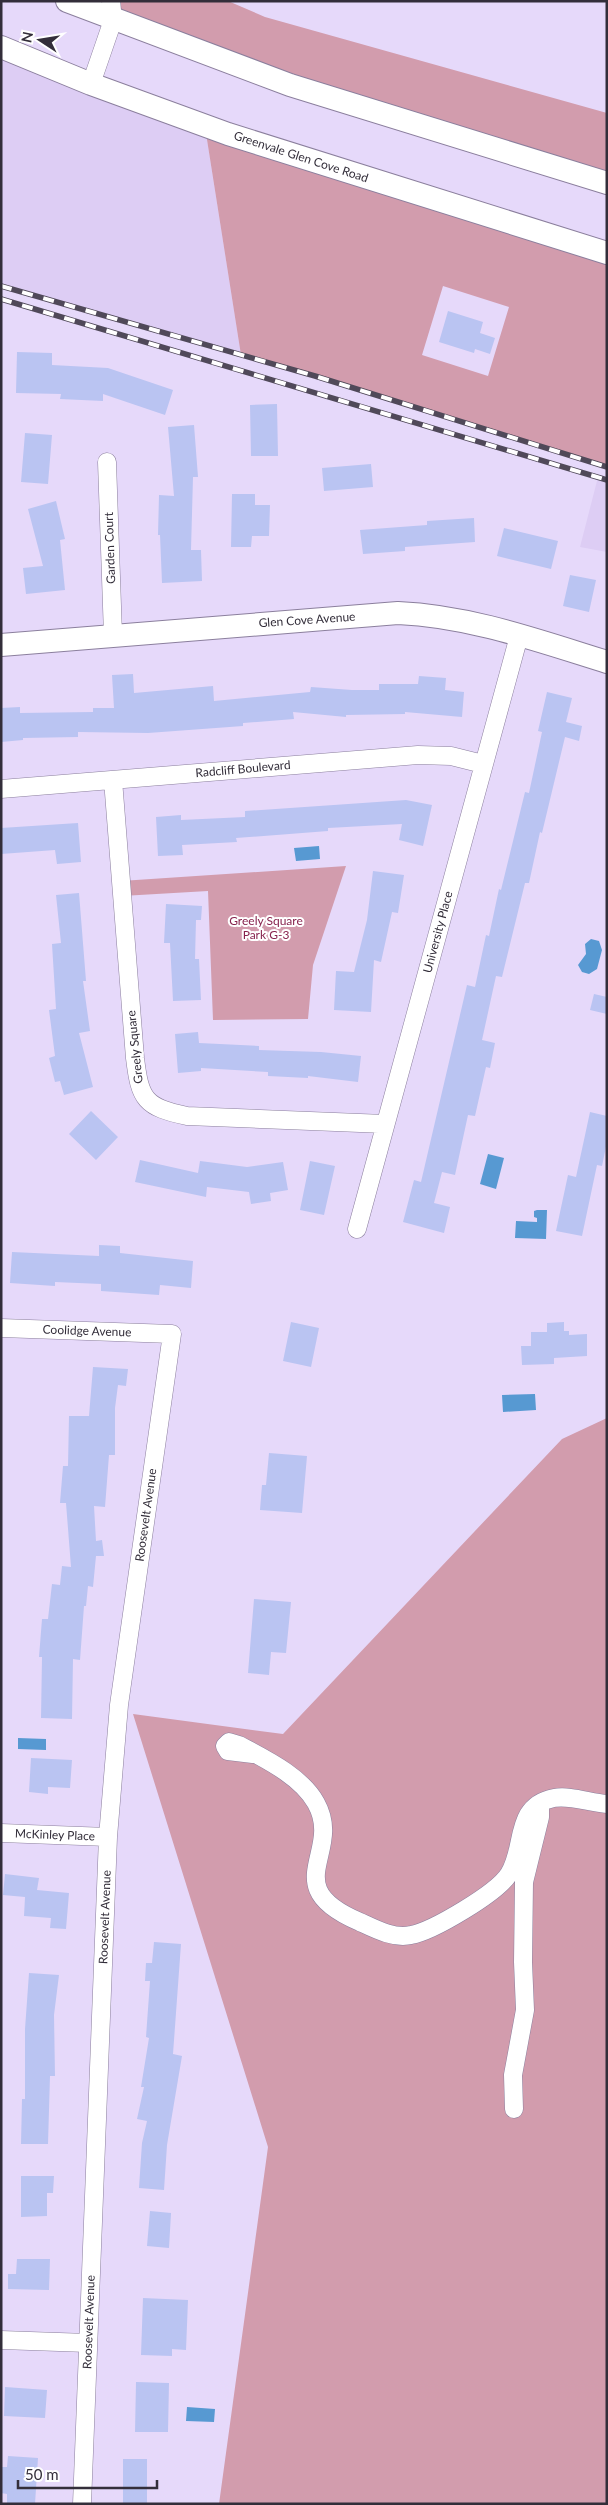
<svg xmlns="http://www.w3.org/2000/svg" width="608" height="2505" viewBox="0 0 608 2505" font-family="Lato,sans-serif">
  <rect width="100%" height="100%" fill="#e6d9fa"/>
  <path fill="#ddcdf4" d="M1,47L205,127L241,355L1,286Z
    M598,477L607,480V552L580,547Z"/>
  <path fill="#d29cad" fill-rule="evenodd" d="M111,1H228L265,17L607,113V183L113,20Z
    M205,127L607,253V467L241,355ZM443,286L509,307L488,376L422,355Z
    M346,866L313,965L308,1019L213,1020L208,891L122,896L121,881Z
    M607,1418V2504H219L268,2147L133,1714L283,1734L562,1439Z"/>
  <path fill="#5799d2" d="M319,846L320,859L296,861L294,848Z
    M591,939L599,941L602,950L597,969L589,974L582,972L578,965L586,954L585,944Z
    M488,1154L504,1158L496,1189L480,1184Z
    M537,1210H547L546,1239L515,1238L516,1221L537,1222V1218L534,1217V1211Z
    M535,1394L536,1410L503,1412L502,1395Z
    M18,1738L46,1739V1750L18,1749Z
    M187,2407L215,2409L214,2422L186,2421Z"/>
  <path fill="#bac4f2" d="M448,311L483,322L480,333L495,338L490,354L475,349L474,353L439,342Z
    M17,352L52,353V365L108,368L173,390L165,415L103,394V401L60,399L61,394L16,393Z
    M277,404L278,456H251L250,405Z
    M194,425L198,477H193L191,550H201L202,581L162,583L160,535H158L159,495L174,496L168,427Z
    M25,433L52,435L48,484L21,482Z
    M371,464L373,487L324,491L322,468Z
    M232,494H255V505H270L269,536H252L251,547H231Z
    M56,501L65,539L60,540L65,590L26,594L23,568L43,566L28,509Z
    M474,518L475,542L405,547V551L363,554L360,530L427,525V521Z
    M504,528L558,541L551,569L497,556Z
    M570,575L596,580L589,612L563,606Z
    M133,674L134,693L213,686L214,701L310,692L311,687L352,690H379V684H418L419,676L446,678L445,690L464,692L462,717L405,712V714L346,715V717L293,712L294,719L243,723V726L148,733L78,732V737L23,738V740L1,742V708L20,707V713L93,712V708H114L112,675Z
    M547,692L572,698L566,722L582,726L579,741L565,737L542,833L540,832L529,883H525L502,977L496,976L482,1040L495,1043L490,1068L486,1067L475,1116L468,1115L455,1175L442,1172L434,1203L450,1207L444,1233L403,1222L414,1180L421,1182L467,985L475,987L486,935L489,936L499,889L501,890L525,792L529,793L542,732L538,731Z
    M406,800L432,805L423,846L399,840L402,824L328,828V831L236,838L237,842L182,845L183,855L158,856L156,817L181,815V820L245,817V811Z
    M78,823L81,862L57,864L55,850L1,854V828Z
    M373,871L404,875L398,913L392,912L381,962L374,960L371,1012L334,1010L336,971L354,972L367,920Z
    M79,893L86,981H83L90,1031L79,1033L93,1087L64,1095L60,1081L55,1082L49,1058L55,1056L49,1010L56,1009L52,944L61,943L56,895Z
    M166,904L202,906L201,920H196L195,959H199L201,1000L173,1001L170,943H164Z
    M594,994L607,997V1014L590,1010Z
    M198,1032L199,1043L259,1046V1050L321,1052L361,1056L358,1082L308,1076V1078L268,1076V1072L201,1068V1071L178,1073L175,1034Z
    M91,1111L118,1137L96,1160L69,1134Z
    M590,1112L607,1116V1142L602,1166L597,1165L582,1236L556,1231L568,1175L576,1177Z
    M140,1160L198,1173L200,1161L247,1167L283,1162L288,1190L270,1193L271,1201L251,1204L249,1192L207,1187L206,1197L135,1182Z
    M310,1161L335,1166L324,1215L300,1210Z
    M99,1245L120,1246V1253L193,1261L191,1288L160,1285L159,1295L101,1291V1284L55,1282V1286L10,1283L12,1252L99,1256Z
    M291,1322L319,1328L311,1367L283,1361Z
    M564,1322V1331H569V1335L587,1334V1356L554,1358V1364L522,1365L521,1346H531V1332H547V1323Z
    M93,1367L128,1369L126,1386L118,1385L115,1408V1455H109L105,1507L94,1506L96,1541L102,1540L104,1556H96L93,1587L88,1586L86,1606H84L80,1660L73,1659L72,1719L41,1718L42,1657H39L42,1619H48L52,1584L60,1585L62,1566L71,1567L66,1503H60L63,1466H68L69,1416H89Z
    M269,1453L307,1456L302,1513L260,1510L262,1485H266Z
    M254,1599L291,1602L286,1653L271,1652L269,1675L248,1673Z
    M31,1758L72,1760L70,1788L48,1787V1794L29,1792Z
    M5,1874L39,1878L37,1890L69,1893L66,1929L50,1928L51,1918L24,1916L25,1897L3,1895Z
    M154,1942L181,1944L173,2054L182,2056L167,2145L164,2190L139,2188L142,2143L147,2121L137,2119L144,2087H141L149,2038L146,2037L150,1981H145L146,1963H152Z
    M29,1973L59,1975L54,2015L55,2076H50L48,2144H21L22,2099H25V2029Z
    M21,2176H54L53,2193H47V2216L21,2217Z
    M150,2211L171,2213L169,2248L147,2246Z
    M17,2259H50L49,2290L8,2289V2274H16Z
    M143,2298L188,2300L186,2350L172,2349V2356L141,2355Z
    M136,2382L169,2383L168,2432H135Z
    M5,2387L47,2390L45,2418L4,2416Z
    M8,2456L38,2458L35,2504H7V2494L1,2493V2467H7Z
    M123,2459H147V2504H123Z"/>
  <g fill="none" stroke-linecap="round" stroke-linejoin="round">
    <g stroke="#8b7f9d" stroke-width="19">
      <path id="minor" d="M91,84L113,20L111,1
        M107,462L113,635
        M113,780L135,1058C140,1100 145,1107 187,1116L385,1124
        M1,789L418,755L451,756L483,764
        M357,1229L519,636
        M1,1328L172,1334L119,1705L108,1837L82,2504
        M253,1754L228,1751L225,1746L229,1742L239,1745C265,1759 301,1776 316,1803C344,1853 275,1886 360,1922C375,1929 394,1939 411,1935C433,1931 497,1893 509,1874C526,1848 513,1806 554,1798C571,1795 590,1803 607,1804
        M1,1833L108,1837
        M514,2109L513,2075L525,2010L523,1962L524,1882L540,1817V1805
        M1,2340L88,2343"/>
    </g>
    <g stroke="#8b7f9d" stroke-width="24">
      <path id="major" d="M67,1L290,85L607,183
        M1,47L91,84L228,134L607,253
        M1,645L398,613C470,616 539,641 607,662"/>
    </g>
    <use href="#minor" stroke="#fff" stroke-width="18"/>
    <use href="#major" stroke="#fff" stroke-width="22"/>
    <g stroke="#504959" stroke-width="5.5">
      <path id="rail" d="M1,286L315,376L607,467
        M1,299L607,480"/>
    </g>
    <use href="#rail" stroke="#fff" stroke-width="4" stroke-dasharray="11" stroke-linecap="butt"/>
  </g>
  <g text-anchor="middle" stroke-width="4" stroke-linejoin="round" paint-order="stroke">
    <g font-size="12" fill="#332e3a" stroke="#fff">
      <text transform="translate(301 157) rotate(18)" y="4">Greenvale Glen Cove Road</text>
      <text transform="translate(110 548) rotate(-92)" y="4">Garden Court</text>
      <text transform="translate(307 620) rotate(-4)" y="4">Glen Cove Avenue</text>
      <text transform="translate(243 769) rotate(-5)" y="4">Radcliff Boulevard</text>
      <text transform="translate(438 932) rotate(-75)" y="4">University Place</text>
      <text transform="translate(135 1047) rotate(-96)" y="4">Greely Square</text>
      <text transform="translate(87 1331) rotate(2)" y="4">Coolidge Avenue</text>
      <text transform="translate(146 1515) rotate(-82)" y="4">Roosevelt Avenue</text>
      <text transform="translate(55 1835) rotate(2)" y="4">McKinley Place</text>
      <text transform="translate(105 1917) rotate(-88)" y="4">Roosevelt Avenue</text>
      <text transform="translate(89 2322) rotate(-88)" y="4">Roosevelt Avenue</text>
    </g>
    <g font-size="12" fill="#87234e" stroke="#fff">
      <text x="266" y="925">Greely Square<tspan x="266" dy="14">Park G-3</tspan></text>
    </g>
  </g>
  <rect width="608" height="2505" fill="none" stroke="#332e3a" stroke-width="5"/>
  <g transform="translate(40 40) rotate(282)" stroke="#ffffff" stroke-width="4" paint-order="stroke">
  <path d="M0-4L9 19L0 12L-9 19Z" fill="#332e3a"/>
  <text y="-8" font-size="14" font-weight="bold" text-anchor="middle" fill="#332e3a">N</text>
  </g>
  <path d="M18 2480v8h139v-8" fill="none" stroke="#332e3a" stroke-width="2.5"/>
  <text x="25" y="2480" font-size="15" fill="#332e3a" stroke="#ffffff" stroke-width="4" paint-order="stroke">50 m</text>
</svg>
